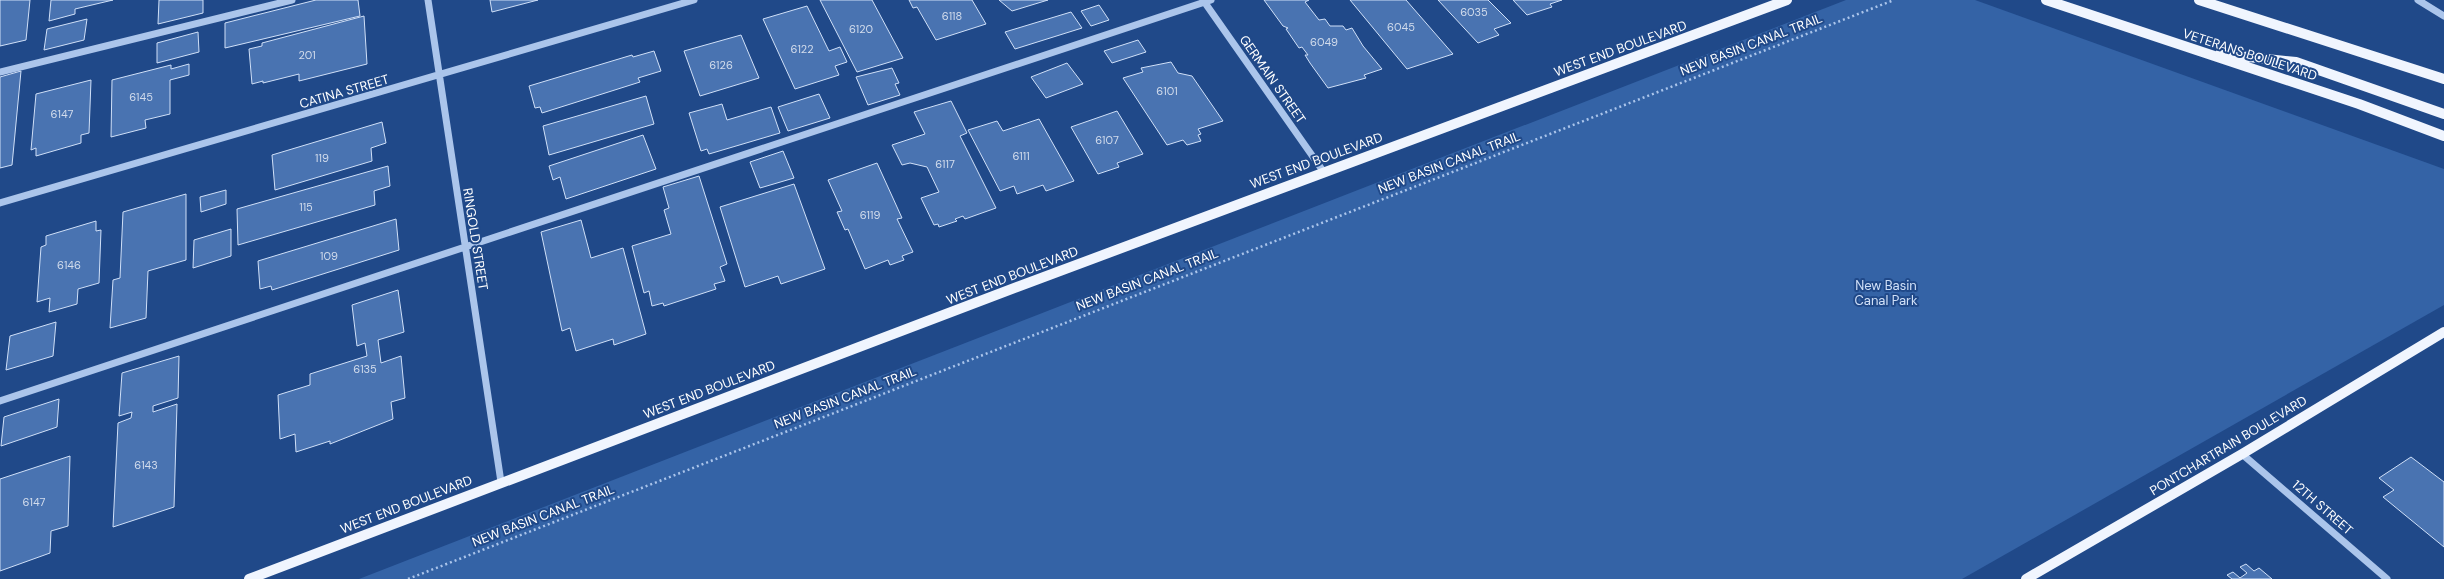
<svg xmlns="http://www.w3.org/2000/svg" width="2444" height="579" viewBox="0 0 2444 579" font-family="'DM Sans',sans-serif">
  <rect width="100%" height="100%" fill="#204989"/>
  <path fill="#3463a6" d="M1846,0H1975L2444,169V305L1962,579H359Z"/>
  <path fill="#4973b1" stroke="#d0e0f8" d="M0,0H30L26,40L0,46Z
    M51,0H113L75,9V14L49,21Z
    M159,0H203V13L158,24Z
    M316,0H358L360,16L225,48V23Z
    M490,0H538L492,12Z
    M820,0H872L903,58L857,72Z
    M909,0H972L986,24L936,40L917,7L913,8Z
    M999,0H1048L1012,11Z
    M1264,0H1309L1305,2L1319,20L1325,19L1330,26H1343L1346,30L1352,28L1363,46L1382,69L1364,75L1366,78L1328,88L1310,63L1305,55H1308L1302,47L1299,48L1286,29L1288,28L1283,26Z
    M1350,0H1406L1453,54L1407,69Z
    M1438,0H1488L1511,23L1494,29L1499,35L1478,43Z
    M1513,0H1562L1550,4L1552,7L1527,15Z
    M1099,5L1109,20L1091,26L1081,11Z
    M807,6L829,51L840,47L847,62L835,66L839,75L795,89L763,19Z
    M1071,12L1082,28L1015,49L1005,32Z
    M364,16L367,64L299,81V74L263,83V81L252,84L249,49L262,46V43Z
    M87,19L84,40L44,50L47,29Z
    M198,32L199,52L157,63V43Z
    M741,35L759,78L700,96L684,51Z
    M1138,40L1146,52L1112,63L1104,51Z
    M654,51L661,71L638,78L640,82L542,113L540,107L535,108L529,86L632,55L633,57Z
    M1171,62L1178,73L1192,76L1223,121L1198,129L1201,134L1198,135L1201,141L1187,145L1183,140L1167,145L1123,78L1143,72L1141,68Z
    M1067,63L1083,84L1046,98L1031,77Z
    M189,64V75L170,80V114L145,120L146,128L111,137L112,80L171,65V69Z
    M892,68L899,83L895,84L900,95L868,105L856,77Z
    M21,71L12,165L0,168V77Z
    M91,80L89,133L81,135V143L36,156V148L31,150L36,94Z
    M819,94L830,118L788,131L778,107Z
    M646,96L654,124L549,155L543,126Z
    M951,101L967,133L960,136L996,208L965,219L963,216L955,219L957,221L939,227L938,224L934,225L921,198L939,192L927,167L910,163L902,165L892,145L925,134L914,112Z
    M722,104L727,120L771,107L780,133L709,154L707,149L701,151L689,113Z
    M1117,111L1143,154L1117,163L1119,167L1098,174L1071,127Z
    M1039,119L1074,181L1046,191L1043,185L1017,194L1014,186L1000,191L968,130L997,121L1003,131Z
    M382,122L386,143L371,148L372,161L275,190L272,155Z
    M643,135L656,169L566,199L560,177L553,180L549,166Z
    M783,151L794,178L760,188L750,162Z
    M877,163L902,218L897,219L913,252L902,256L904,260L890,265L888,260L865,269L848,229L845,230L837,212L842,211L828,180Z
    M388,166L390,186L374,191L375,205L238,245L237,209Z
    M699,176L727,264L720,267L725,281L714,284L716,289L664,306L663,303L652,306L649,291L644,293L632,246L671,234L664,210L669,208L663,187Z
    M794,184L825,269L781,284L778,276L745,287L720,207Z
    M226,190V204L201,212L200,197Z
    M186,194V260L148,271L146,318L110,328L113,280L120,278L123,212Z
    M396,219L399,250L272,290L271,286L260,289L258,261Z
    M581,220L591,258L623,248L646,334L614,345L613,339L576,351L570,328L562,331L541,232Z
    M96,221V231L101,230L99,283L78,289L77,304L49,312L50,298L37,302L41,247L46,245V236Z
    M231,229V256L193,268L194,240Z
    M398,290L404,332L378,340L381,363L401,356L405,398L391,402L393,419L330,444V441L296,452L295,434L280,439L278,395L310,385V374L367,356L365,343L357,346L352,305Z
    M56,322L53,356L6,370L10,336Z
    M179,356L178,398L153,406V412L177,404L174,507L113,527L118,423L131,418L132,412L119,416L122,373Z
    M59,399L57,427L1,446L4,417Z
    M70,456L68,526L51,531L50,553L0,571V479Z
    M2411,457L2444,482V547L2383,497L2394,490L2379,478Z
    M2246,564L2254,571L2259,568L2272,579H2232L2227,575L2233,572L2240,578L2247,573L2240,567Z"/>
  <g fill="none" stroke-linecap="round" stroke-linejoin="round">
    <path stroke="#abc5eb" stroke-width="2.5" stroke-dasharray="2 3" stroke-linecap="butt" d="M408,579L1894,0"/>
    <path stroke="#abc5eb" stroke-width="7" d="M428,0L501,482
      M1203,0L1323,171
      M2418,0L2444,16
      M0,72L292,0
      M0,203L694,0
      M0,401L1211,0
      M2242,454L2387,579"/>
    <path stroke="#f0f5fe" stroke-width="10" d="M2046,0L2359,104L2444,136
      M2199,0L2444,79
      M2220,54L2296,62L2444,114
      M249,579L1017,287L1787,0
      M2026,579L2242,454L2444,332"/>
  </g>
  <g text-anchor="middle" stroke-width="4" stroke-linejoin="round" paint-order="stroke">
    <g font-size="11" fill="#d2dcec">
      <text x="1474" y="16">6035</text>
      <text x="952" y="20">6118</text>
      <text x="1401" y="31">6045</text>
      <text x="861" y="33">6120</text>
      <text x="1324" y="46">6049</text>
      <text x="802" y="53">6122</text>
      <text x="307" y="59">201</text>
      <text x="721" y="69">6126</text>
      <text x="1167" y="95">6101</text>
      <text x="141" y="101">6145</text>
      <text x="62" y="118">6147</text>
      <text x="1107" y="144">6107</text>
      <text x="1021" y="160">6111</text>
      <text x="322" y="162">119</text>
      <text x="945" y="168">6117</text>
      <text x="306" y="211">115</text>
      <text x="870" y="219">6119</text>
      <text x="329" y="260">109</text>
      <text x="69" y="269">6146</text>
      <text x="365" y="373">6135</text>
      <text x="146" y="469">6143</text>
      <text x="34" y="506">6147</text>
    </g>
    <g font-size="13" fill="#fff" stroke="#204989">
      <text transform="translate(1751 44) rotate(-21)" y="5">NEW BASIN CANAL TRAIL</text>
      <text transform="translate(1620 48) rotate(-20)" y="5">WEST END BOULEVARD</text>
      <text transform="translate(2250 54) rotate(18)" y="5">VETERANS BOULEVARD</text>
      <text transform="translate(1273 79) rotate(55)" y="5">GERMAIN STREET</text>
      <text transform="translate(344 91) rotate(-16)" y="5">CATINA STREET</text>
      <text transform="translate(1316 160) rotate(-20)" y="5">WEST END BOULEVARD</text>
      <text transform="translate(1449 162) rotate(-21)" y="5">NEW BASIN CANAL TRAIL</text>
      <text transform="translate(476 239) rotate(81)" y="5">RINGOLD STREET</text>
      <text transform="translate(1012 275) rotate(-21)" y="5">WEST END BOULEVARD</text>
      <text transform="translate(1147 279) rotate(-21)" y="5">NEW BASIN CANAL TRAIL</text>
      <text transform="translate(709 389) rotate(-21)" y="5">WEST END BOULEVARD</text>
      <text transform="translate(845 397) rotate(-21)" y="5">NEW BASIN CANAL TRAIL</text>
      <text transform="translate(2228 445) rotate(-31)" y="5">PONTCHARTRAIN BOULEVARD</text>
      <text transform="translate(406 504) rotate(-21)" y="5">WEST END BOULEVARD</text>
      <text transform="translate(2323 507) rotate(41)" y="5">12TH STREET</text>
      <text transform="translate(543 515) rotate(-21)" y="5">NEW BASIN CANAL TRAIL</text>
    </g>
    <g font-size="13" fill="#d0e0f8" stroke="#204989">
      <text x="1886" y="290">New Basin<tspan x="1886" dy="15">Canal Park</tspan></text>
    </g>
  </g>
</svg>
